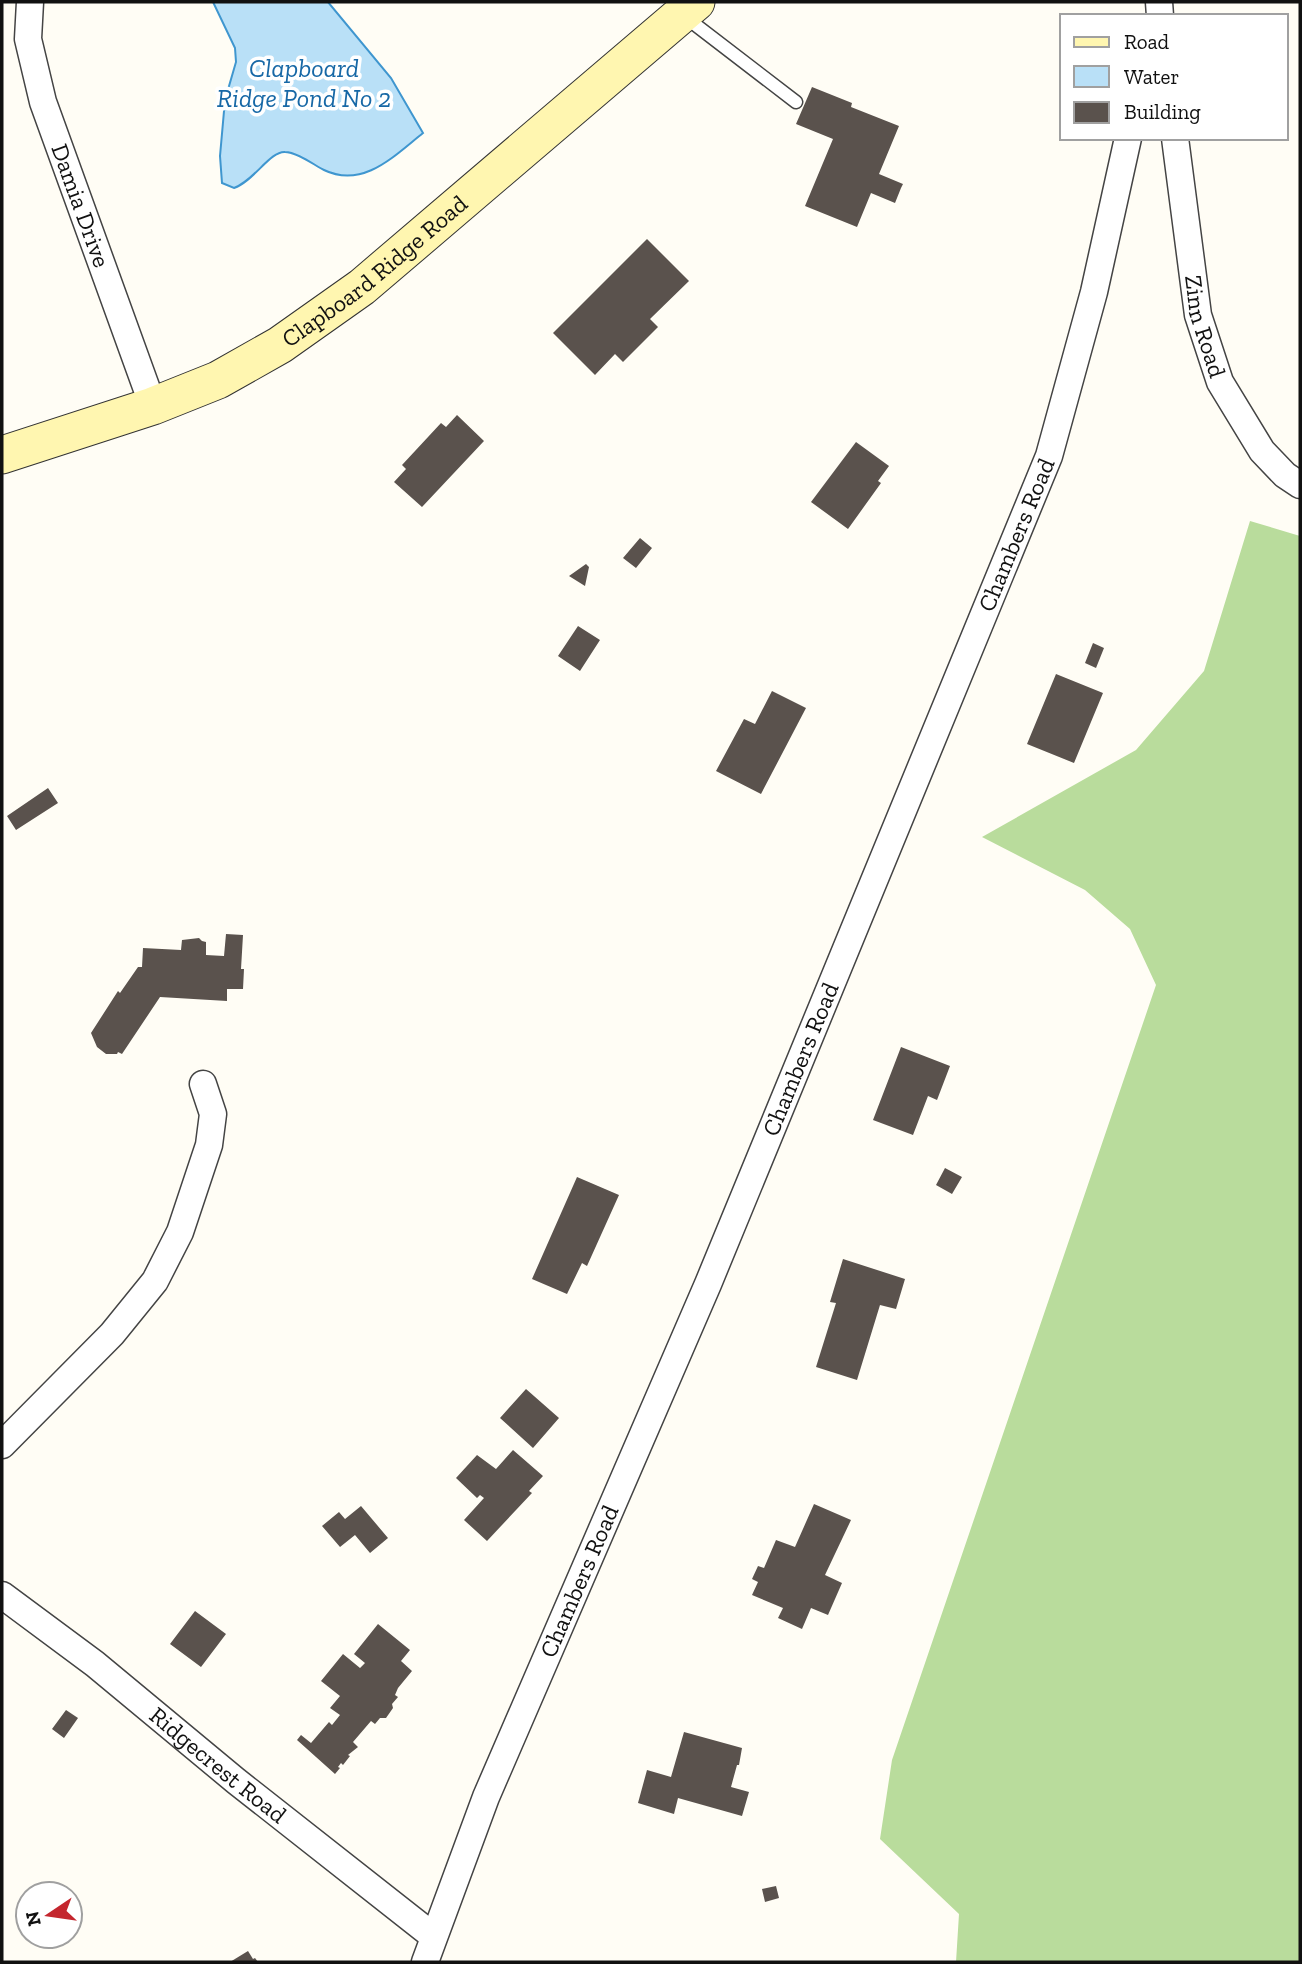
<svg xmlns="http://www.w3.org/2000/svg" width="1302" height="1964" viewBox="0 0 1302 1964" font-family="'Zilla Slab',serif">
  <rect width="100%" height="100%" fill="#fffdf5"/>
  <path fill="#b9dc9c" d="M1250,521L1300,536V1962H956L959,1914L880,1839L892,1760L1156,985L1130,929L1085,890L982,837L1136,750L1204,671Z"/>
  <path fill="#b9e0f7" stroke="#3f96cf" stroke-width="2" d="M213,2H328L391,78L423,133C394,156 363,189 324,170C314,165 297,152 285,152C270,151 254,181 234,188L222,183L220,156L225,100L236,62L235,48Z"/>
  <path fill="#5a524d" d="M812,87L852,103L851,107L899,126L879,174L903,184L901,188L895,203L871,193L857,227L805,206L833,139L796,124Z
    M647,239L689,281L650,319L658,327L623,362L615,354L595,375L553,333Z
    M457,415L484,441L422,507L394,482L406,469L402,465L441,423L446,427Z
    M856,442L889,466L878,481L881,483L848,529L811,502Z
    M640,538L652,548L636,568L623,558Z
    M586,564L589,567L585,586L569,576Z
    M578,626L600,640L580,671L558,656Z
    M1093,643L1104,648L1096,668L1085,663Z
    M1056,674L1103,693L1074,763L1027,744Z
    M772,691L806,708L761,794L716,771L744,719L755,724Z
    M48,788L58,803L16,830L7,816Z
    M226,934L243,935L241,969H244L243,989H227V1001L160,997L122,1054L118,1052L117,1054H106L97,1047L91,1033L118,991L120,993L138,967H142L143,948L181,950L182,940L199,938L202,941L206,942V955L224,956Z
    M901,1047L950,1066L937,1100L928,1096L913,1135L873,1120Z
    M945,1168L962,1177L952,1194L936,1185Z
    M577,1177L619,1195L587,1266L582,1263L567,1294L532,1279Z
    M843,1259L905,1279L896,1309L880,1305L857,1380L816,1367L836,1303L830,1302Z
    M526,1389L559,1418L533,1448L500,1418Z
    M513,1450L543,1476L529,1491L532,1493L487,1541L464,1520L484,1498L480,1495L477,1498L456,1478L477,1455L496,1469Z
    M814,1504L851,1520L825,1575L842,1583L828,1615L811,1608L802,1629L778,1618L783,1608L752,1595L758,1582L752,1579L758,1566L764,1568L776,1540L795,1547Z
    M361,1506L388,1538L370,1553L355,1535L340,1547L322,1526L339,1512L345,1519Z
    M195,1611L226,1634L201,1667L170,1644Z
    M378,1624L410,1650L401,1661L412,1671L398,1688L395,1695L398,1697L392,1704L393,1708L386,1718H380L375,1724L371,1721L353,1742L358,1747L348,1755L350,1756L343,1765L341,1763L338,1767L340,1768L335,1774L297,1740L301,1735L311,1743L329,1722L332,1725L340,1715L330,1708L340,1696L321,1681L343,1654L360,1668L365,1663L354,1654Z
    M66,1710L78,1718L64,1738L52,1729Z
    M684,1732L742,1748L739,1765H737L731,1787L749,1792L742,1816L678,1798L674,1814L638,1803L647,1770L671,1777Z
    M776,1886L779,1898L765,1902L762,1889Z
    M248,1951L253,1959L255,1958L258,1962H230Z"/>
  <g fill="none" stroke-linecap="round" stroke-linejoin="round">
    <g stroke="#444" stroke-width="15">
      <path id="lane" d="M684,16L796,102"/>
    </g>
    <g stroke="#444" stroke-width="29">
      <g id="street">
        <path id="s1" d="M30,2L28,39L43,102L153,406"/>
        <path d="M1159,2L1160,16"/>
        <path id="s2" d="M1175,138L1198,315L1220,382L1262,451L1285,475L1300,485"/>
        <path d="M2,1445L112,1334L155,1281L180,1232L209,1145L213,1114L203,1084"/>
        <path id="s3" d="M2,1595L95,1664L236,1781L433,1936"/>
        <path id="s4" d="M425,1962L486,1797L708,1284L1049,456L1094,292L1128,138"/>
      </g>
    </g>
    <g stroke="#333" stroke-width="39">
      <g id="secondary">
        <path id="s5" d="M2,455L153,406L218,380L280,345L362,287L696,2"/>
      </g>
    </g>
    <use href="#lane" stroke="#fff" stroke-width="12"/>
    <use href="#street" stroke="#fff" stroke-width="26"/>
    <use href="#secondary" stroke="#fff6b0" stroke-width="37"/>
  </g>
  <g text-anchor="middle" stroke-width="7" stroke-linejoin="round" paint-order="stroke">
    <g font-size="24" fill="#111" stroke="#fff">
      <text dy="8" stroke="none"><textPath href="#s1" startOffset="212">Damia Drive</textPath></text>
      <text dy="8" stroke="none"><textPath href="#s5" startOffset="420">Clapboard Ridge Road</textPath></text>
      <text dy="8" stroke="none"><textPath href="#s2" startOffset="191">Zinn Road</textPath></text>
      <text dy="8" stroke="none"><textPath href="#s4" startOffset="1545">Chambers Road</textPath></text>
      <text dy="8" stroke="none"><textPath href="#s4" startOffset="978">Chambers Road</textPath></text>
      <text dy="8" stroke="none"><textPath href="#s4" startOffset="411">Chambers Road</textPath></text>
      <text dy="8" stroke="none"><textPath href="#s3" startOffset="275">Ridgecrest Road</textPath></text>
    </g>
    <g font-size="26" font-style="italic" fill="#1768a6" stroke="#fff">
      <text x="304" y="77">Clapboard<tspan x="304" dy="30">Ridge Pond No 2</tspan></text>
    </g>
  </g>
  <rect width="1302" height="1964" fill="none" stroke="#111111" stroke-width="7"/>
  <rect x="1060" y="14" width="228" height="126" fill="#ffffff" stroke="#a0a0a0" stroke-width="2"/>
  <rect x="1074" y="37" width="35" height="10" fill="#fff6b0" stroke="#a0a0a0" stroke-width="2"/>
  <text x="1124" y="49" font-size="21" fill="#111111">Road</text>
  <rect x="1074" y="66" width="35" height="21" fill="#b9e0f7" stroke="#a0a0a0" stroke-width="2"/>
  <text x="1124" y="84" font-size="21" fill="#111111">Water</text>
  <rect x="1074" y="102" width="35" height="21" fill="#5a524d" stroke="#a0a0a0" stroke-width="2"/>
  <text x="1124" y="119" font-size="21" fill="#111111">Building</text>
  <g transform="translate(49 1915) rotate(257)"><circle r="33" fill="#ffffff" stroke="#a0a0a0" stroke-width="2"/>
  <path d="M0-5L12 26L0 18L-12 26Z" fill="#c4262e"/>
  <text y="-10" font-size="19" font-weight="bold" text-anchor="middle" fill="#111111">N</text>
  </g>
</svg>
